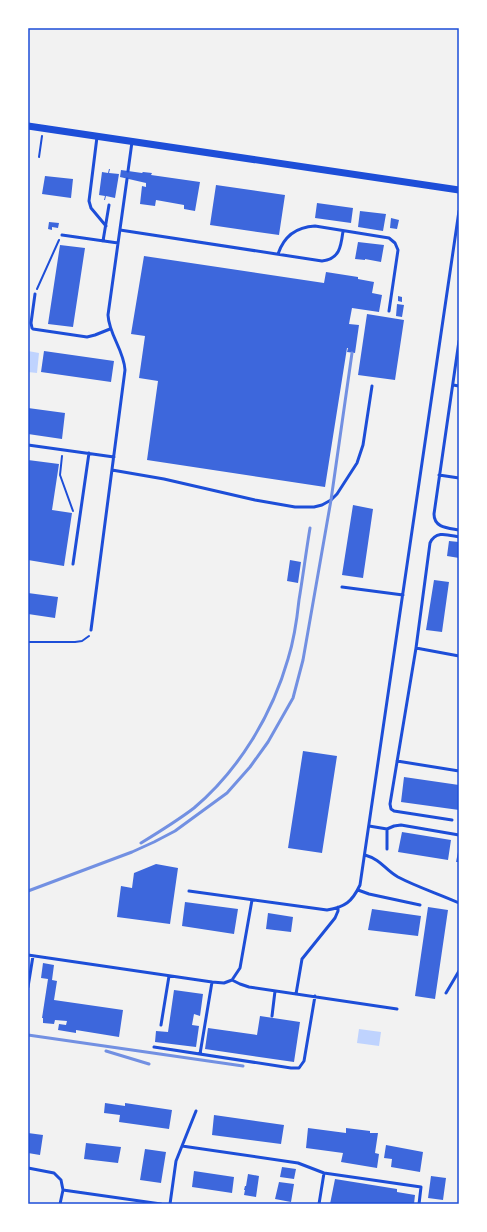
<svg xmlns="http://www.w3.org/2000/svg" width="487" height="1232" viewBox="0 0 487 1232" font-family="'Nunito Sans',sans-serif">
  <rect width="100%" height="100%" fill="#f2f2f2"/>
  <path fill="#bfd3fe" d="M28,351L39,353L37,373L28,372Z
    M359,1029L381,1032L379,1046L357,1043Z"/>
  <path fill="#3d67dc" d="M109,169H110L109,173L119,174L115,198L106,196L105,200H104L105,196L99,195L102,172L108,173Z
    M121,170L142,173L143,172L152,173L151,175L200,182L195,211L184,209V205L156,200L155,206L140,204L142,186L146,187V183L120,177Z
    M45,176L73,179L71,198L42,194Z
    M216,185L285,195L279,235L210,225Z
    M317,203L353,208L351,223L315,218Z
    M360,211L386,214L383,231L358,227Z
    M391,218L399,220L397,229L390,228Z
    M49,222L59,223L58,228L52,227V230L48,229Z
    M358,242L384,245L381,262L365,259V260L355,259Z
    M60,245L85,248L73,327L48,324Z
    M144,256L324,283L326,272L358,277V279L374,282L372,293L382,295L379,312L352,308L349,324L359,325L355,353L347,352L348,348H347L325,487L147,460L158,381L139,378L145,336L131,334Z
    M398,296L402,297V302L398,301Z
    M397,304L404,305L402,317L396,316Z
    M367,314L404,320L395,380L358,375Z
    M44,351L114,361L111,382L41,372Z
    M28,408L65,413L62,439L28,434Z
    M28,460L59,464L52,510L72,513L64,566L28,560Z
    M353,505L373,509L363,578L342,575Z
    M449,541L459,542V558L447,556Z
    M290,560L301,562L298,583L287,581Z
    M434,580L449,582L442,632L426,630Z
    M28,593L58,597L55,618L28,614Z
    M303,751L337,756L322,853L288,848Z
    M404,777L459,785V810L401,802Z
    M402,832L451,840L448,860L398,852Z
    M458,852H459V862H456Z
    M156,864L178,868L170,924L117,917L121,886L132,888L134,873Z
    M185,902L238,909L234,934L182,926Z
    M428,907L448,910L435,999L415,996Z
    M372,909L421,916L418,936L368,930Z
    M268,913L293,917L291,932L266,929Z
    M43,963L54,965L52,980L57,981L54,1000L123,1010L119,1037L76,1030V1033L58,1030L59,1024L66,1025L67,1021L55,1020L54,1024L43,1023V1018H42L48,979L41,978Z
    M174,990L203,994L200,1016L194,1014L192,1025L199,1026L196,1047L155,1042L156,1031L168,1032Z
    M260,1016L300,1022L294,1062L205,1049L208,1028L257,1035Z
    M105,1103L125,1106V1103L172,1110L169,1129L119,1122L120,1115L104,1113Z
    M214,1115L284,1125L281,1144L212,1135Z
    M308,1128L346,1133V1128L370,1131V1133H378L375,1153L379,1154L377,1168L341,1162L343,1153L306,1148Z
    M28,1133L43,1135L40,1155L28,1153Z
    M86,1143L121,1147L118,1163L84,1159Z
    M386,1145L423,1152L420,1172L391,1167L392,1159L384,1158Z
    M145,1149L166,1152L161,1183L140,1180Z
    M282,1167L296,1169L294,1179L280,1177Z
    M194,1171L234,1177L232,1193L192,1187Z
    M248,1174L259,1176L256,1197L244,1195L245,1190H244L245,1186H246Z
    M431,1176L446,1178L443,1200L428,1198Z
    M335,1179L397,1189V1192L415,1195L414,1204H330Z
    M279,1182L294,1184L291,1202L275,1199Z"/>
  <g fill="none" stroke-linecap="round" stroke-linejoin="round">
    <path stroke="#1d4ed8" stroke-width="2" d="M39,157L42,136
      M37,289L59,240
      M62,456L60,475L73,511
      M28,642H75L82,641L89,636"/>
    <path stroke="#1d4ed8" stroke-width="3" d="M97,137L89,201L91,208L106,226
      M128,171L132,142
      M120,230L322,261C340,259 341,246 343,231
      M62,235L118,243
      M103,241L109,205
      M278,254C284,236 296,227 315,226L389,238L395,243L398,250L389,311
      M35,294L31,323L32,328L33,329L87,337L95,335L110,329
      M459,341L434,514C434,528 448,528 459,530
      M453,385L459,386
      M28,445L114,457
      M112,470L164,479L255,500L295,507H314L322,505L331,500L337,494L357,463L363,445L372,386
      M439,475L459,478
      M459,537C448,535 436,530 430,543L416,648L459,656
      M73,564L89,453
      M342,587L403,595
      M91,630L125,370C124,350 109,335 108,315L127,179
      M416,648L390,804L391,809L394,811L452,820
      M397,761L459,771
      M369,826L387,829
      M387,849V829L394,826L401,825L459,835
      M365,855C382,860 384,869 398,877C417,887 439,894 459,903
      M358,890L369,894L420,905
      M189,891L327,910C345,907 352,902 360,885L459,211
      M28,955L212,982L224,983L232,980L240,984L249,987L397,1009
      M232,980L240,968L252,900
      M28,987L33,956
      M446,993L459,971
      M296,994L302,959L335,918L338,911V907
      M272,1016L275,991
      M161,1025L169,976
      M154,1047L291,1068H299L304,1061L315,996
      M200,1054L212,982
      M182,1146L298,1163L324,1173L421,1187L419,1204
      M28,1168L54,1173L61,1180L63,1190L161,1204
      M60,1204L63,1190
      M170,1204L176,1161L196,1111
      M319,1204L324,1173"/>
    <path stroke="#1d4ed8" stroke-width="7" d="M28,126L459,190"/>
    <path stroke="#7290e2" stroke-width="3" d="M141,843C159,832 177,821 194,808C239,770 272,715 288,659C294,640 297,619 299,600C303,576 306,552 310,528
      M28,891L132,852L154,842L175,831L227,793L250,767L268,742L293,698L303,660L331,500L352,353
      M28,1035L243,1066
      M106,1051L149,1064"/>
  </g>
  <rect width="487" height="1232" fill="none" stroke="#ffffff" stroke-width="58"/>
  <rect x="29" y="29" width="429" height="1174" fill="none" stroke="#1d4ed8" stroke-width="1.5"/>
</svg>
